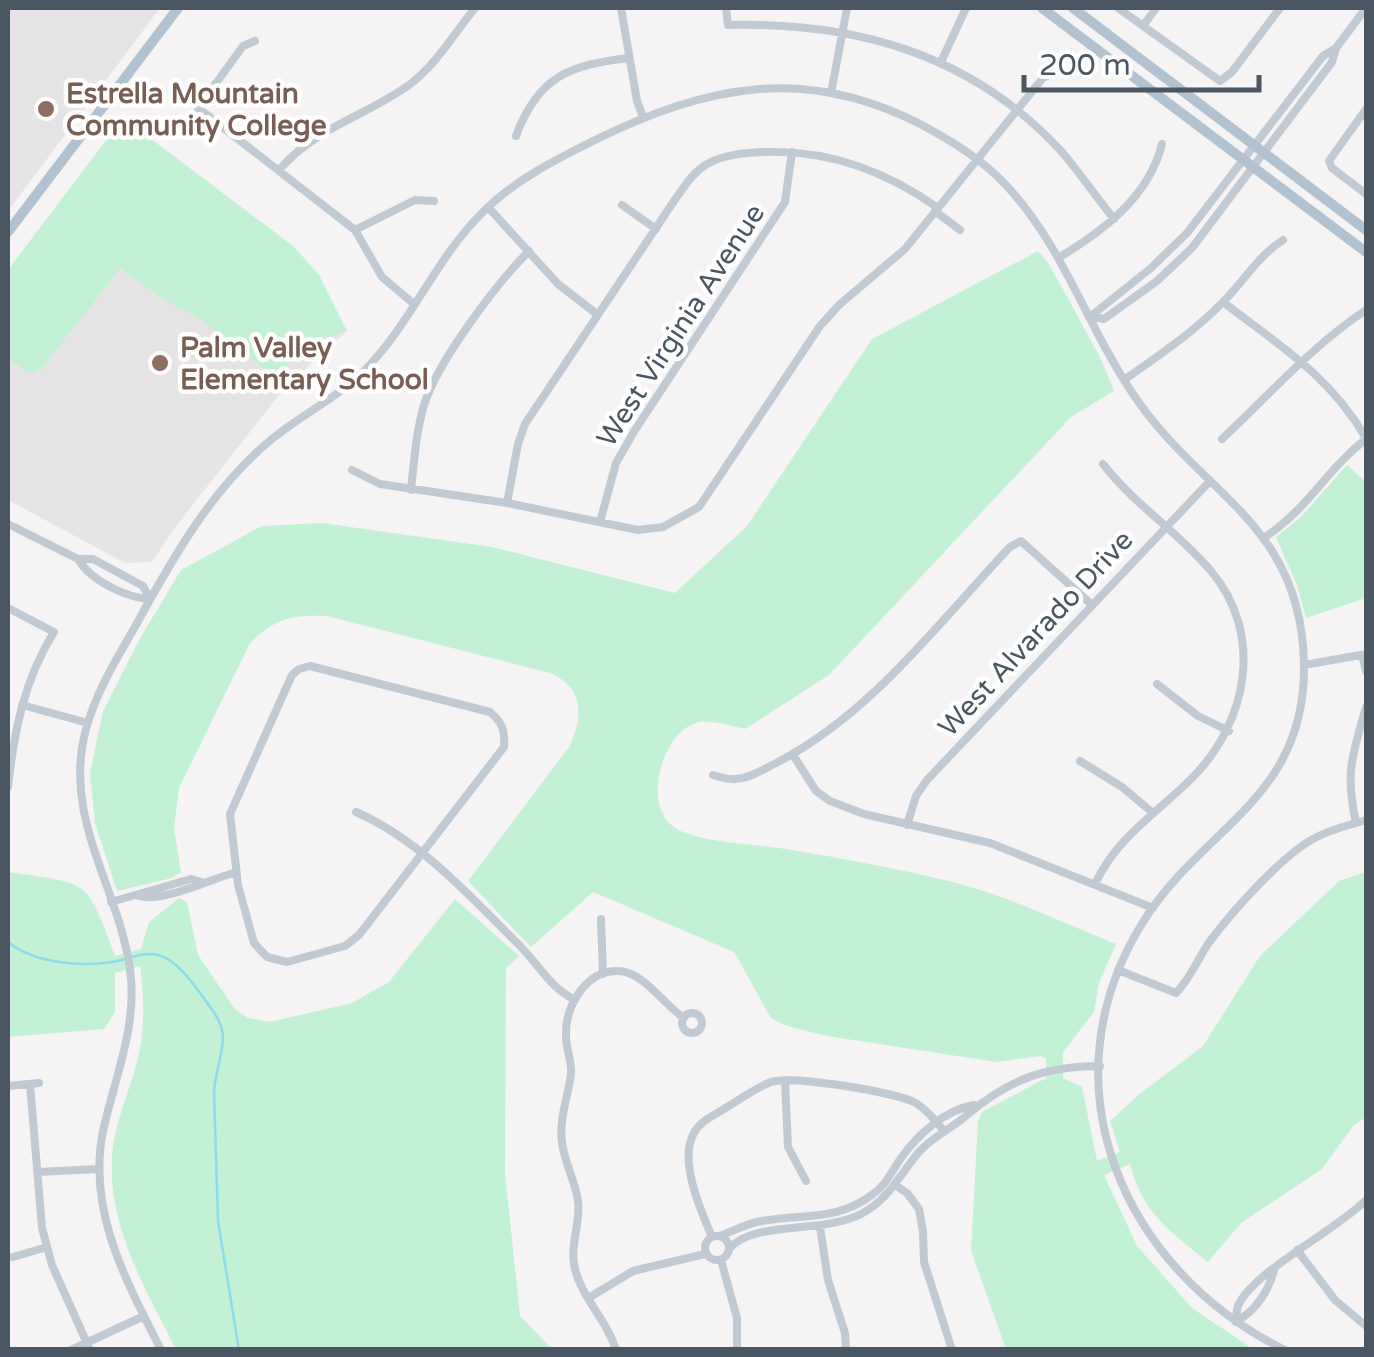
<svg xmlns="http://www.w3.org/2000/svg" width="1374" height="1357" viewBox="0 0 1374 1357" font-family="'Varela Round',sans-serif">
  <rect width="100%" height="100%" fill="#f5f3f3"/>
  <path fill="#e6e4e5" d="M8,8H160L8,211Z
    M123,118L293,246L319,275L347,331L286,386L173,530L152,562L125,563L8,500V270Z"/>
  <path fill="#c3f1d5" d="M123,118L293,246L319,275L347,331C304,344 303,340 278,380L199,318L163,299L120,268L40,371L29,373L8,358V270Z
    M1038,251L1049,264L1101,359L1114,391L1071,417L829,675L745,729C730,726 707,718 693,724C661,737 642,806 675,828C697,842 752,844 779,848C840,858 915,871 974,888C1022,903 1069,925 1116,944L1099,983L1094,1012L1063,1052V1078L1082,1087L1097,1161L1120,1152L1110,1121L1142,1092L1203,1046L1260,956L1339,881L1366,872V1117L1353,1126L1322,1169L1241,1223L1208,1262C1172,1233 1142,1213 1130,1164L1104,1175L1137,1246L1192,1308L1253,1349H1006L971,1251L978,1121L982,1112L1046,1078V1059L1041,1056L996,1062L827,1036L787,1026L771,1018L734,952L593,892L531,947L468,881L569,747C584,716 584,688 550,673L327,616C292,615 276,618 250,643L179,788L174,828L181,872L172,878L117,891L95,823L90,773L103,711L139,640L181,570L262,526L322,523L492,547L675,593L747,526L872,339Z
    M1347,465L1366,482V598L1306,618L1297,585L1276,537L1300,518Z
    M8,872C90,884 86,877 115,956L141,949L149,922L179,898L187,902L198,955L234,1008L248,1018L270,1022L352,1003L389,982L455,899L519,956L506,968L505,1173L520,1316L552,1349H176C144,1286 104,1221 113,1147C117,1117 131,1087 138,1058C145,1028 144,996 140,966L115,973V1012L104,1029L8,1037Z"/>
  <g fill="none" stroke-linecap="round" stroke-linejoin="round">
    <path stroke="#90daee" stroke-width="2.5" d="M8,942C34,963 79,967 112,962C127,960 143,951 158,955C177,960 192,982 203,997C212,1010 223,1022 223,1038C222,1057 215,1074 214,1092L218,1221L239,1350"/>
    <path stroke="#c1cad2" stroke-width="8" d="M621,8L637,101L643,117
      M726,8L728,25C856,22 972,54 1062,152C1080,173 1096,197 1114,219
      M1118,8L1220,81L1232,72L1280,8
      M1143,26L1156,8
      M255,41L243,46L198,108L355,230L382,277L414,304
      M941,62L966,8
      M831,93L847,8
      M1366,109L1329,161L1332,168L1366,194
      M516,136C538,76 570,65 629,58
      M279,170C316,127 364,117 409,85C436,65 454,34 475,8
      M622,205L656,229
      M488,207L558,284L598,315
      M935,211L960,230
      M355,230L415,200L434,201
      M1058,258C1102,232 1149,197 1162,144
      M1223,302C1280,346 1329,375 1366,438
      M1091,316L1151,268L1187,233L1323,56L1336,48L1366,8
      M1091,316L1104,319L1157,281L1192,248L1332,62L1336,48
      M1124,380C1158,356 1194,332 1223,302C1244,281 1258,256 1283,240
      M1222,439C1269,395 1313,345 1366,310
      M352,470L380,484L507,503L638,530L663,527L699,507L820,326L839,305L905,249L1043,78L1060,70
      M411,490C414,462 416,432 424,405C438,361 496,284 529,251
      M507,503L518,444L525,424L676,198C685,186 693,172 707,164C725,154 745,153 766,152C830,150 886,171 938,208
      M600,522L616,463L635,430L785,202L792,152
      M8,524L78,559H93L143,586L150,599
      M1265,537C1309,508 1327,469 1366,439
      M78,559C90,580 126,598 150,599
      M8,608L54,632C24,680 14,732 8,787
      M1362,655L1366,671
      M1304,665L1366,654
      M310,666L490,712C503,723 505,731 504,747L359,935L345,946L287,962L267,957L254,943L238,885L230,814L292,675L299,669Z
      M1157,684L1198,716L1229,731
      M22,705L88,723
      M793,755L816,791L830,801L864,814L990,843L1153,908
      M1080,761L1122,787L1153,813
      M713,775C720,777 728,780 735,779C751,778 764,769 778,762C872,713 938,623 1010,547L1021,541L1091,604
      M356,812C420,840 471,897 520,946C540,966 549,987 575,1000
      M1356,823C1345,772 1352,757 1366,707
      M907,825L916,796L927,780L1210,481
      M1095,884C1117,837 1157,813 1192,778C1247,723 1265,635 1211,571C1178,532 1134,504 1103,464
      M139,896C161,903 212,879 236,872
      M111,902L191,879L202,882
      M601,919L603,974
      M1118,970L1176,993C1191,978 1198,958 1210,941C1232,912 1283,854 1315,838C1331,829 1350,825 1366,820
      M682 1023a10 10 0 1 1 20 0a10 10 0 1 1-20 0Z
      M785,1080L788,1147L806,1181
      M30,1084L42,1228L52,1265L90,1350
      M8,1086L39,1083
      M37,1172L99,1169
      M895,1185L907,1193L919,1209L923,1232L924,1262L952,1350
      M820,1227L828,1280L845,1333L846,1350
      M705 1248a12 12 0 1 1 24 0a12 12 0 1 1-24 0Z
      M719,1236C734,1231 747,1223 762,1221C802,1214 839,1221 873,1194C886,1185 892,1171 901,1158C918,1134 945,1110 974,1105
      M712,1237C701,1211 678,1160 694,1133C700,1121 713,1116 724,1109C739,1100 755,1088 771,1082C793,1075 895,1092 916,1103C927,1110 935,1120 943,1130
      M729,1249C752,1220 823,1234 861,1214C888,1200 899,1176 918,1153C932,1137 951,1129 967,1115C1008,1080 1045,1066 1100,1066
      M1297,1250L1335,1300L1366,1326
      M13,1257L47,1247
      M721,1260L737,1318V1350
      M590,1297L633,1271L705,1254
      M1236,1322C1237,1317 1236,1311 1238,1306C1252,1272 1337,1230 1366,1200
      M1236,1322C1256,1310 1268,1292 1274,1271
      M71,1350L144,1316
      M161,1350C126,1280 87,1211 103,1131C115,1077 138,1025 130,969C118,885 62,818 86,729C96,692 117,658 136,625C172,559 212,488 272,439C301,415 337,398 364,371C411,324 435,259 483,212C515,180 553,161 593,141C707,85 806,64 924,126C953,142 981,159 1004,183C1064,246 1086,325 1133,394C1200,495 1302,522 1304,665C1306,799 1202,827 1143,922C1041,1085 1124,1271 1285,1350
      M616,1350C607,1320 582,1298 575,1269C569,1245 581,1224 578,1201C575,1180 564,1162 562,1142C559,1118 568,1097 571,1074C572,1061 566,1049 566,1036C565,1007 585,971 617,971C642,970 663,1004 684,1018"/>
    <path stroke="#b3c2d1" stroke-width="10" d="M1042,8L1366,252
      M1073,8L1366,230
      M8,232L178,8"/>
  </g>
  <g fill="#8d6e63" stroke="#fff" stroke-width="4">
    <circle cx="46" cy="109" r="10"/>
    <circle cx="160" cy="363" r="10"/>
  </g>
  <g text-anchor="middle" stroke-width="9" stroke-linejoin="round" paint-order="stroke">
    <g font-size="28" font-weight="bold" fill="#785e54" stroke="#fff" text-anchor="start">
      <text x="66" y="103">Estrella Mountain<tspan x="66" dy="32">Community College</tspan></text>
      <text x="180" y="357">Palm Valley<tspan x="180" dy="32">Elementary School</tspan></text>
    </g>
    <g font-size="28" fill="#4a5661" stroke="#fff">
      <text transform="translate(680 325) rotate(-57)" y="10">West Virginia Avenue</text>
      <text transform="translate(1035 633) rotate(-47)" y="10">West Alvarado Drive</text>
    </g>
  </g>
  <rect width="1374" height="1357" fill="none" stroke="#4a5661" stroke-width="20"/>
  <path d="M1024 75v15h235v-15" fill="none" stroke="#4a5661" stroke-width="5"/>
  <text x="1039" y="75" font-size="30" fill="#4a5661" stroke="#ffffff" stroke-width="8" paint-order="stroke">200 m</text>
</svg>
